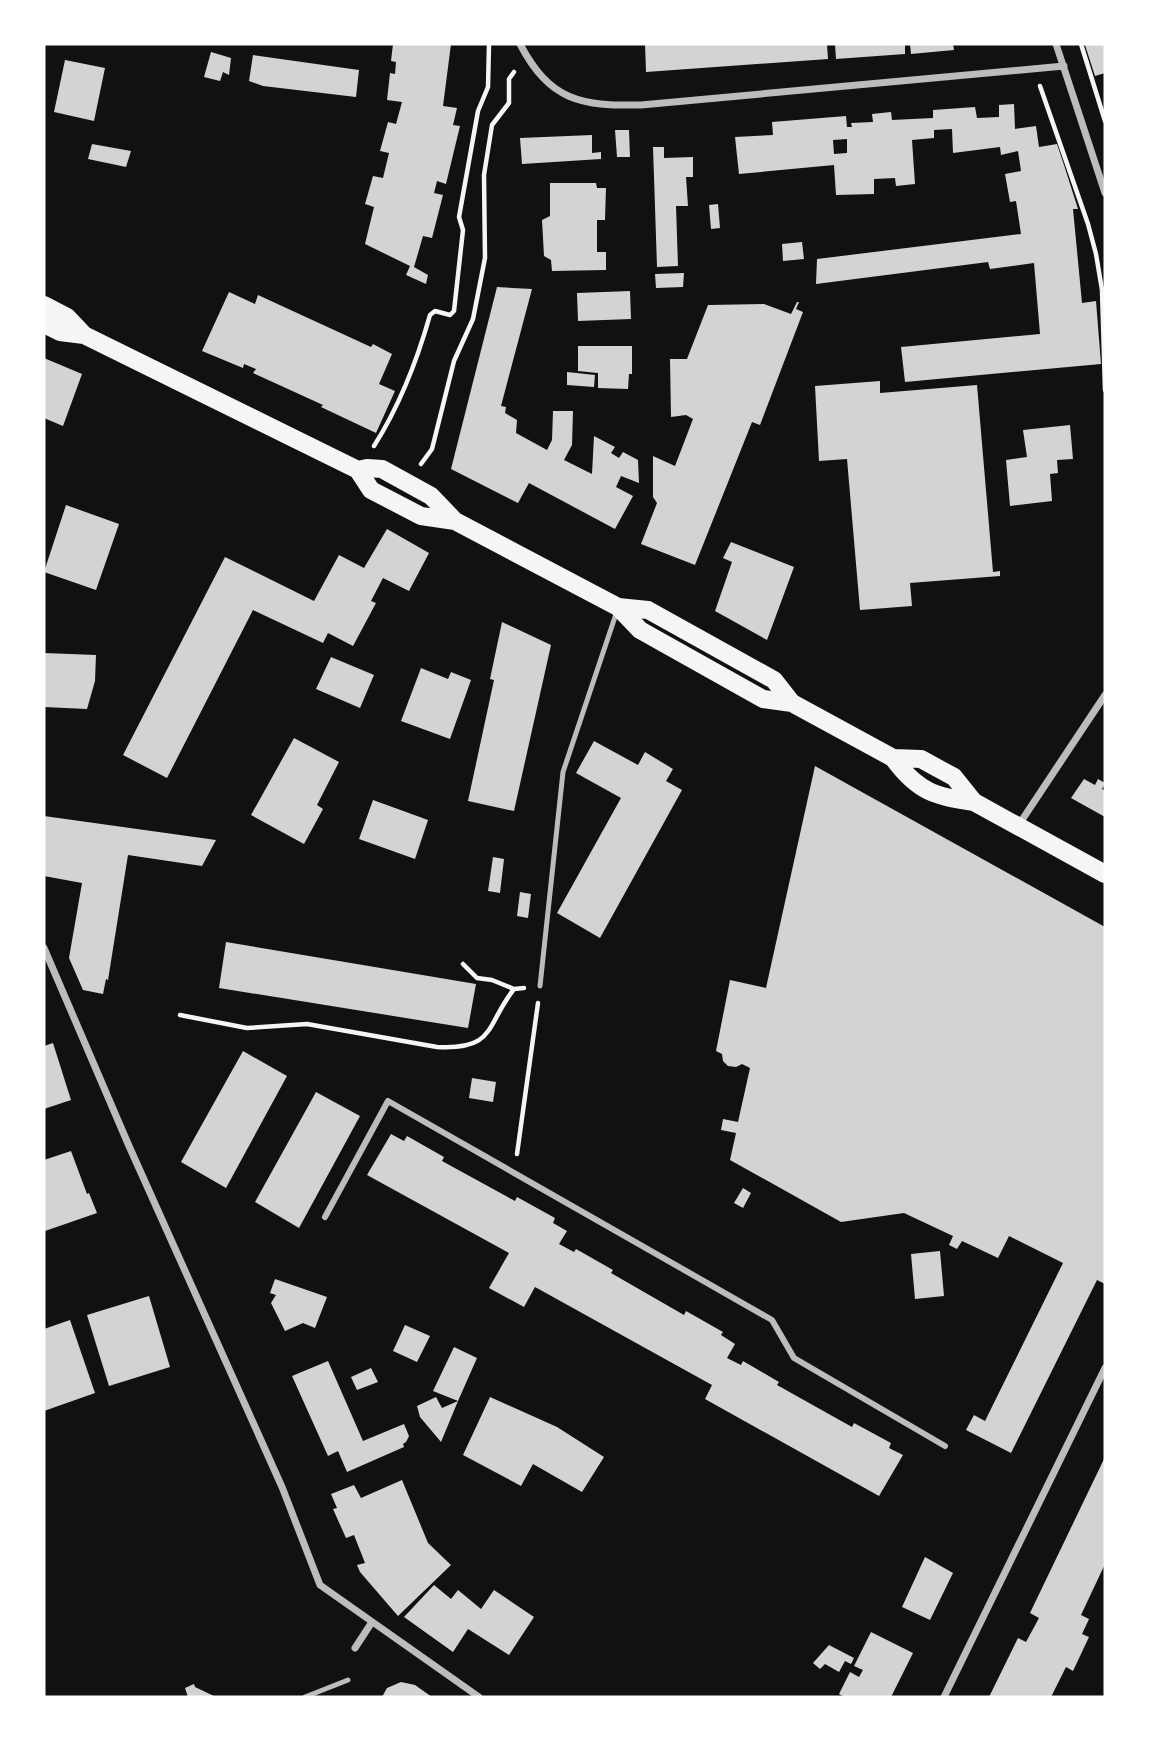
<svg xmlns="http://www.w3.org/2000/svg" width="1149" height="1741" viewBox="0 0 1149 1741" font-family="'Fira Sans Condensed',sans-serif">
  <rect width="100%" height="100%" fill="#111"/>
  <path fill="#d3d3d3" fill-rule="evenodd" d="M393,44H451L443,106L457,108L453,125L460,126L446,184L437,181L434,193L443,195L432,238L423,236L414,267L428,275L426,284L406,275L410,266L365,244L374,207L365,204L373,176L383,178L389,153L380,151L388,122L396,124L402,102L387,100L390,73L395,74L396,62L391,61Z
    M645,44H827L828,59L646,72Z
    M835,44H905V54L836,59Z
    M910,44H953L954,50L911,54Z
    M1091,44H1105V73L1095,76L1085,45Z
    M211,52L231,58L229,75L223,72L220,81L204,77Z
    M253,55L359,70L356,97L263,86L249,81Z
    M65,60L105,68L94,121L54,112Z
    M1014,104L1015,129L1036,126L1039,147L1057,144L1064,165L1078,209H1073L1082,303L1096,301L1101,364L905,382L901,347L1040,334L1034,263L990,269L988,262L816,284L817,259L1021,234L1016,201L1010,202L1005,174L1021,171L1018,151L1001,155L1000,147L953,153L952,129L934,130V138L912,140L915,184L896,186L895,178L874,179V194L836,195L834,165L739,174L735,137L773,135L772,122L846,116L847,127H852L851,123L873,122L872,114L891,112L892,120L933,118V110L975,107L977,118L999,117V105ZM847,139V153L834,154L833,140Z
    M615,130H629L630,157H617Z
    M592,135V153L601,152V159L522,164L520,138Z
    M92,144L131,151L126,167L88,159Z
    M653,147H664V158L693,157V177H686L688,206H676L678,266L657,267Z
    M550,183H596L597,188H606L605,220H597V252H606V270L552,271L551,260L544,256L542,220L550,216Z
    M718,204L720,228L711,229L709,205Z
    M802,242L804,259L783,261L782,244Z
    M684,273L683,287L656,288L655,274Z
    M497,287L532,289L501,406L506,407L505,413L517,420L516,433L547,450L552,440L553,411H573L572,445L564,460L592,474L594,436L615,447L611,453L619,458L623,452L638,460L639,483L621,476L616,487L633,496L615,529L529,483L518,503L451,469Z
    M630,291L631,319L578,321L577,293Z
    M229,292L255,304L258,295L371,347L373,344L392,354L379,384L395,391L376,433L321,407L323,405L253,373L256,369L244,364L243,368L202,351Z
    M797,302H799L796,309L803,312L760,425L752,422L695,565L641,544L657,503L653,497V456L675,466L693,419L686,415L671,417L670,359H687L708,305L764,304L791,314Z
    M578,346H632V374H629L628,389L598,388V373L578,371Z
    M44,358L82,374L63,426L44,418Z
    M567,372L595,375L594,387L567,385Z
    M880,381V393L977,385L993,572L1000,571V576L910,583L912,606L860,610L847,459L819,461L815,386Z
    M1070,425L1073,459L1057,460L1058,473L1050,474L1052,501L1010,506L1006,460L1027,457L1023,430Z
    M66,505L119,524L96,590L44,572Z
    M387,529L429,553L409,591L383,578L371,601L376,603L353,646L328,633L323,643L253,610L167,778L123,755L225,557L314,601L339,555L364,568Z
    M731,542L794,567L767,640L715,611L732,562L723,558Z
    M502,622L551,645L514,811L468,801L494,680L490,679Z
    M44,653L96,655L95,681L87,709L44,707Z
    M331,657L374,675L360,708L316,689Z
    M421,668L448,679L451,672L471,680L450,739L401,721Z
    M294,738L339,762L317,805L323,809L304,844L251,815Z
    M594,741L638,765L645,752L673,769L666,781L682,790L600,938L557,913L621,798L576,773Z
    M815,766L1105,927V1284L1097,1280L1011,1453L966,1430L974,1415L985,1421L1063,1263L1009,1236L998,1258L962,1241L957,1249L949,1245L953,1236L904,1213L841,1222L730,1160L736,1133L721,1130L723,1119L738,1122L750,1068L742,1064L736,1067L728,1066L723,1061L722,1054L716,1051L730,980L766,988Z
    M1084,779L1095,785L1098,779L1105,783L1102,789L1105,791V817L1071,798Z
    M373,800L428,820L415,859L359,839Z
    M44,816L216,840L202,866L128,855L108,980L106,979L103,994L83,990L69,958L82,883L44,876Z
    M493,857L504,859L500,893L488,891Z
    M520,892L531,894L528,918L517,916Z
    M226,942L476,984L468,1028L219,988Z
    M53,1043L71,1100L44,1109V1046Z
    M243,1051L287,1076L226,1188L181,1162Z
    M472,1078L496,1082L493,1102L469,1098Z
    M316,1092L360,1116L299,1228L255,1202Z
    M391,1134L404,1141L407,1136L444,1157L442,1161L515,1201L517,1197L555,1218L553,1223L567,1231L559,1244L574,1252L576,1249L613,1270L611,1273L684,1315L686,1311L723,1332L721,1335L735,1344L727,1358L741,1365L743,1361L779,1382L777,1385L852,1427L854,1423L891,1443L889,1448L903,1455L879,1496L705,1399L712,1385L535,1287L524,1307L489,1288L509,1253L367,1175Z
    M71,1151L87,1194L89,1193L97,1213L45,1231L44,1160Z
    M743,1188L751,1193L743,1208L734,1203Z
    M940,1251L944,1296L915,1299L911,1254Z
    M275,1279L327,1297L315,1328L303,1323L285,1331L271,1303L276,1295L270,1293Z
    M149,1296L170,1367L109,1386L87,1315Z
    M70,1320L95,1393L44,1411V1329Z
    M405,1325L430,1336L417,1362L393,1351Z
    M454,1347L477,1358L458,1401L433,1391Z
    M328,1361L363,1441L404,1424L409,1436L406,1442L403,1444L404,1447L347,1472L338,1451L328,1456L292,1376Z
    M371,1368L378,1382L357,1390L351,1377Z
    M436,1397L442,1408L458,1401L441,1442L420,1417L417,1406Z
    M490,1397L557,1427L604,1457L582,1492L533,1464L521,1486L463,1455Z
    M1105,1457V1564L1081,1615L1089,1619L1082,1634L1089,1637L1073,1671L1066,1667L1051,1697H989L1018,1638L1026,1642L1039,1618L1030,1613Z
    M402,1480L428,1543L451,1565L398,1616L360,1572L357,1565L365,1563L354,1535L346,1538L333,1509L337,1508L331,1494L354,1485L361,1498Z
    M925,1557L953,1573L930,1620L902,1607Z
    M434,1585L451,1599L458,1590L481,1609L494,1590L534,1617L509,1655L468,1629L453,1652L404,1617Z
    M871,1632L913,1653L891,1697H845L839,1694L850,1672L859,1677L863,1670L854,1666Z
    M829,1645L854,1658L851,1664L845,1661L839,1672L825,1664L820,1669L813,1663Z
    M401,1682L415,1685L432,1697H382L387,1688Z
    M194,1684L195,1687L216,1697H188L185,1688Z"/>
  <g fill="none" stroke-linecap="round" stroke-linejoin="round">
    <path stroke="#f5f5f5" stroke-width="4.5" d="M1081,44L1105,121
      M1040,86L1088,224L1096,254L1102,290L1105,390
      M374,446C400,405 417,361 430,315L435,311L450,315L454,311L463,230L459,217L478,111L488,87L489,44
      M421,464L432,449L454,361L473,319L485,258L484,175L492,125L509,103V79L514,72
      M463,964L477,978L492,980L514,989
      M180,1015L247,1028L307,1024L437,1047C496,1050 485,1026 514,989L524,988
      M517,1154L538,1003"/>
    <path stroke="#bcbcbc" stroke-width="5" d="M540,986L563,772L617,611
      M305,1697L348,1680"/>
    <path stroke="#bcbcbc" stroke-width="6" d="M325,1217L388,1101L772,1320L794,1358L945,1446"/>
    <path stroke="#bcbcbc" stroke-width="7" d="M520,44C550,101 580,106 641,105L1064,66
      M1056,44L1105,193
      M1018,826L1105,695
      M44,948L129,1146L282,1487L320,1585L479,1697
      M355,1648L372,1622
      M944,1697L1105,1368"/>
    <path stroke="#f5f5f5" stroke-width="18" d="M44,305L67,317L84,335
      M44,324L60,332L84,335L358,470L371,490L421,516L455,521
      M358,470L367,468L382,469L431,496L455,521L618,607L640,630L763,699L792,703L893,758L921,759L954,777L974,802L1105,874
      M618,607L648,610L774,680L792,703
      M893,758C917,791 935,797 974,802"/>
  </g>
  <rect width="1149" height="1741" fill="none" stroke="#ffffff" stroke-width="91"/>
</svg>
